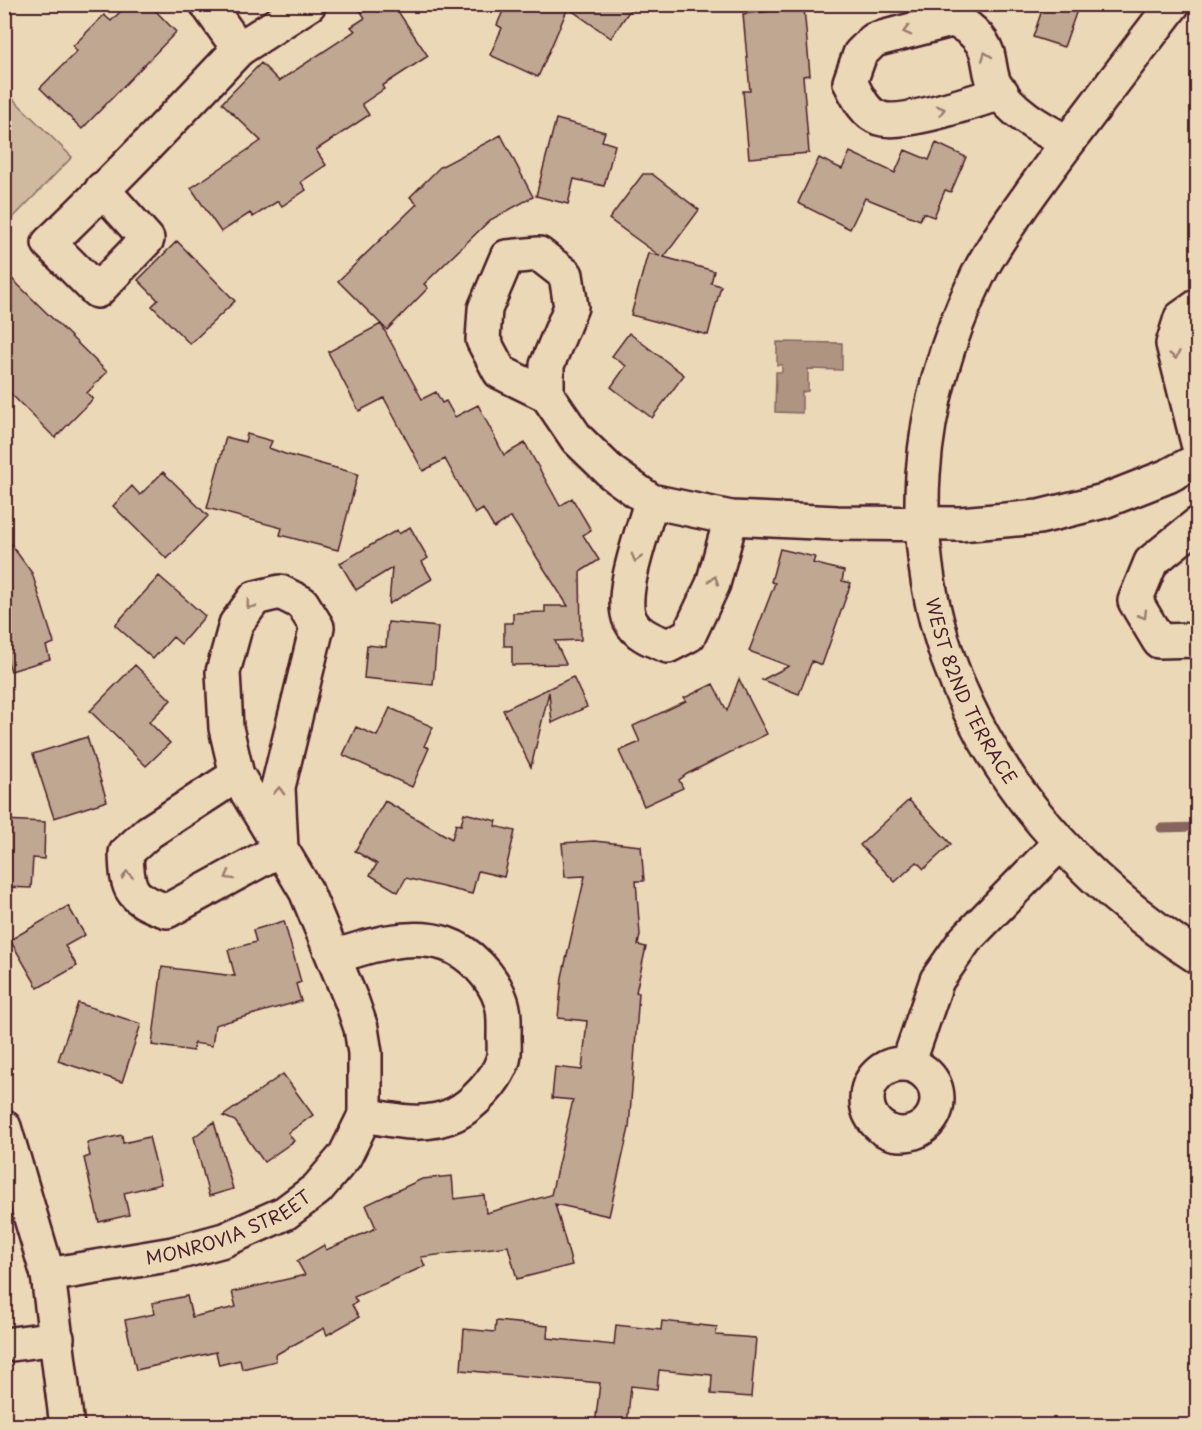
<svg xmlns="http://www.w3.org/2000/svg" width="1202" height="1430" viewBox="0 0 1202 1430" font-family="'Playpen Sans',sans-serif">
  <rect width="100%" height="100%" fill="#ead8b6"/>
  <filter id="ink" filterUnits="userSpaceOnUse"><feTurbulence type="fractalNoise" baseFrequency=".0167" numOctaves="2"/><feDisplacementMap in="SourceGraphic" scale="12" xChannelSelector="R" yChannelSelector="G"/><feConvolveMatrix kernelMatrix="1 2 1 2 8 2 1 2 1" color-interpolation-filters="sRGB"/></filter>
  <g filter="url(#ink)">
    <path fill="#cfbaa0" stroke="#8c6c66" stroke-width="1.5" d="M5,91L72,157L5,226H4Z"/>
    <path fill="#b09482" stroke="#87655f" stroke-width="1.5" d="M777,342L842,343V370L808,369V391L802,392V413L775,412L776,372H782V365H777Z"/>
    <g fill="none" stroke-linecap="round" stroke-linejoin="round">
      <path stroke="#87655f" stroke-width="9" d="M1161,828L1198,827"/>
    </g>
    <path fill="#c0a791" stroke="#4a1f2b" stroke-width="1.5" d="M128,4H149L176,32L82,129L40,88L77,51L73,46L104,15L111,21Z
      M356,4H393L428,56L382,86L384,89L362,104L369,115L316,150L326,165L301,182L306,190L282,206L278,201L253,217L250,213L221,232L191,188L261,141L222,103L261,63L279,81L355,31L351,27L365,18Z
      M506,4H634L611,38L568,8L538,77L490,55L502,28L497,25Z
      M1044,4H1060L1077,10L1064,47L1033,37Z
      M804,8L810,75L803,76L809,153L749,158L743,91H750L743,14Z
      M556,119L605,132L602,141L615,145L604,186L574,179L568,204L536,196Z
      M501,135L533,197L490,220L424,284L428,288L387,330L338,281L417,204L410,197L440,167Z
      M936,143L966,157L951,192L945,190L934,217L923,213L920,220L865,198L850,229L798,203L819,158L842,169L850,152L895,173L905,150L929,160Z
      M643,174H652L699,210L664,257L714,271L711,283L721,286L708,335L631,315L648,253L660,256L609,219Z
      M177,241L235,301L190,344L152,306L158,300L138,280Z
      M4,271L107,372L87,393L93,399L55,438L4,387Z
      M381,324L422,399L436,392L442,403L446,401L455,417L478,405L504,455L525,443L560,506L572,498L591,530L583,535L599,560L580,572L581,640L555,641L566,664L512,665V646H504V623H513V613L545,612V606H568L511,517L494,528L483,509L475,514L445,459L423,471L384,398L359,411L328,352Z
      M629,333L684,375L652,418L611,387L626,366L612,356Z
      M247,434L272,441L269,448L285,454L358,474L338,550L280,535L282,528L207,508L226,437L245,442Z
      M163,472L208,516L167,559L113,506L132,486L140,495Z
      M410,527L428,558L422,562L432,579L389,604L392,568L356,590L340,563L397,530L399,534Z
      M4,535L32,573L54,643L46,646L50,659L11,671L4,650Z
      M780,549L815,557L813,563L844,571L842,581L851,583L822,665L812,661L799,694L762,680L789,666L749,651L775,583L771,582Z
      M159,576L205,616L181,644L173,637L153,659L115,625Z
      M388,622L438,627L433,685L364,678L367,645L386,647Z
      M135,665L171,700L149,722L170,743L146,766L90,711Z
      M573,677L587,707L552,723L549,692L531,767L503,710Z
      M739,679L767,734L687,774L679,780L683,788L644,806L619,751L640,742L633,726L686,701L684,698L713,684L727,711Z
      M390,708L433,727L424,746L429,748L412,787L343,755L356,727L377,736Z
      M87,737L107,801L54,818L33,754Z
      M909,800L951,844L924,869L917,862L895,882L860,845Z
      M385,801L452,839L456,824L461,825L464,813L497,821L495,826L515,831L504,877L478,871L472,894L406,878L398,892L370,875L377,864L355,851Z
      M4,820L45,822L44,859L33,858L31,888L4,887Z
      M594,841L641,846L644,881H636L640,935L638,945L646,947L636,992L639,993L629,1128L609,1216L555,1204L572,1265L517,1279L508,1246L421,1257L425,1266L354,1297L357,1302L352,1305L359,1317L327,1335L324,1328L275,1355L276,1361L242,1369L240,1360L219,1365L216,1352L136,1370L125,1320L154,1314L152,1303L187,1296L192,1317L236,1307L232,1292L305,1275L297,1261L324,1245L326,1250L376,1228L366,1205L422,1179L452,1176L454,1199L484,1195L486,1213L551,1195L573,1100L552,1098L555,1067L582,1070L587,1021L558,1018L562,977L585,876L565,877L562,843Z
      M68,906L85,935L65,946L77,966L38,988L10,940Z
      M284,921L301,982L296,984L301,1001L215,1025L212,1046L194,1043L193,1051L152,1045L162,967L235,976L228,950L256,942L253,930Z
      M78,1003L141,1024L122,1082L58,1061Z
      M283,1074L313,1115L288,1133L294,1141L264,1162L235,1121L223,1116Z
      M214,1122L233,1189L209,1196L194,1137Z
      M122,1135L123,1143L149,1137L161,1184L124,1193L129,1215L99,1222L84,1158L90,1156L87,1143Z
      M496,1321L548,1326L547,1338L614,1345L616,1325L661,1330L662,1321L717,1327L716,1335L756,1338L751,1397L711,1394L712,1375L659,1370L657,1389L631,1386L627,1425H595L600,1383L461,1370L464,1329L495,1332Z"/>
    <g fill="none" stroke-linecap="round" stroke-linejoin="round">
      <g stroke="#4a1f2b" stroke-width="38">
        <g id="minor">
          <path id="s1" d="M1173,4C1126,66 1078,127 1033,190C1014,217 993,245 978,275C847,544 956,802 1198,957"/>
          <path d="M239,49L309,4"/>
          <path d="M1002,93C977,100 901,127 879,118C864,113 857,95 850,82L860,54L874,40L951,20C966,23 982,38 987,53C990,63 990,76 995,85C1011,112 1040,128 1067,142"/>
          <path d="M102,189L147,239L97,291L49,243C114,181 177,115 239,49L207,4"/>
          <path d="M539,254L566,275L571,307L547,365V395L500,372L483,340L485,309L507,257Z"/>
          <path d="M1198,306L1181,318L1173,344L1198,443"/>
          <path d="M547,395L577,439L612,473L651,501L731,518L837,523L960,524L1039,517L1104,501L1168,476L1198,460"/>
          <path d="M651,501C644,530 618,594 630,620C637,635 653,640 668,646L689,635L713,584L731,518"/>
          <path d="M1198,524L1151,562L1135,601L1159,641L1198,640"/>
          <path d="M237,775L149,832L126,853C127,891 130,898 167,911L281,849"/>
          <path d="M334,957C367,946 411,932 446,944C470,952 493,977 501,1001C505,1011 504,1026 504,1037C504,1044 505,1053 503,1060C497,1080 473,1105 455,1114C427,1128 394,1121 365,1115"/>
          <circle cx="902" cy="1099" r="35"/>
          <path d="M908,1064L937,980L965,940L1059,844"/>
          <path d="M4,1127L48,1275L67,1426"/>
          <path id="s2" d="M48,1275L173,1254L224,1240L285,1213L317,1189L345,1156L365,1115V1053L361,1028L352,1002L306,891L237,775L226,728L223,672L236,624L255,598L280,592L302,603L317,627L278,787L281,849"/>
          <path d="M4,1345L57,1338"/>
        </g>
      </g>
      <use href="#minor" stroke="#ead8b6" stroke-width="33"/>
    </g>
    <defs><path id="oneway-chevron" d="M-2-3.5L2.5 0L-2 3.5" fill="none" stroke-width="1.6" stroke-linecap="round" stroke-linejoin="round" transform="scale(1.5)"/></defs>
    <g stroke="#9a7c70">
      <use href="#oneway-chevron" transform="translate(907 31) rotate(166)"/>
      <use href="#oneway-chevron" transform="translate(986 56) rotate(-110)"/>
      <use href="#oneway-chevron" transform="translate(941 110) rotate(-15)"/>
      <use href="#oneway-chevron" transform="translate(1175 355) rotate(79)"/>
      <use href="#oneway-chevron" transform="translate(636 558) rotate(105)"/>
      <use href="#oneway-chevron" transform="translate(714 580) rotate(-72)"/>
      <use href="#oneway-chevron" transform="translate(250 605) rotate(130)"/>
      <use href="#oneway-chevron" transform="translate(1143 615) rotate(59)"/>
      <use href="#oneway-chevron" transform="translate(279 791) rotate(-88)"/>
      <use href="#oneway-chevron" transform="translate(127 875) rotate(-96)"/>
      <use href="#oneway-chevron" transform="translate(229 876) rotate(151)"/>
    </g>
  </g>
  <g text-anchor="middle" stroke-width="4.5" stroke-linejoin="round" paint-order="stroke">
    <g font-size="18" fill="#4a1f2b" stroke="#ead8b6">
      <text dy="6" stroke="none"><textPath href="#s1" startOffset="768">WEST 82ND TERRACE</textPath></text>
      <text dy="6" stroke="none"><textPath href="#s2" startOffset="188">MONROVIA STREET</textPath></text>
    </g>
  </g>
  <rect width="1202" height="1430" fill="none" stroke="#ead8b6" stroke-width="24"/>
  <rect x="12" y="12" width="1178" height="1406" fill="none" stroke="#4a1f2b" stroke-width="2" filter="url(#ink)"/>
</svg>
